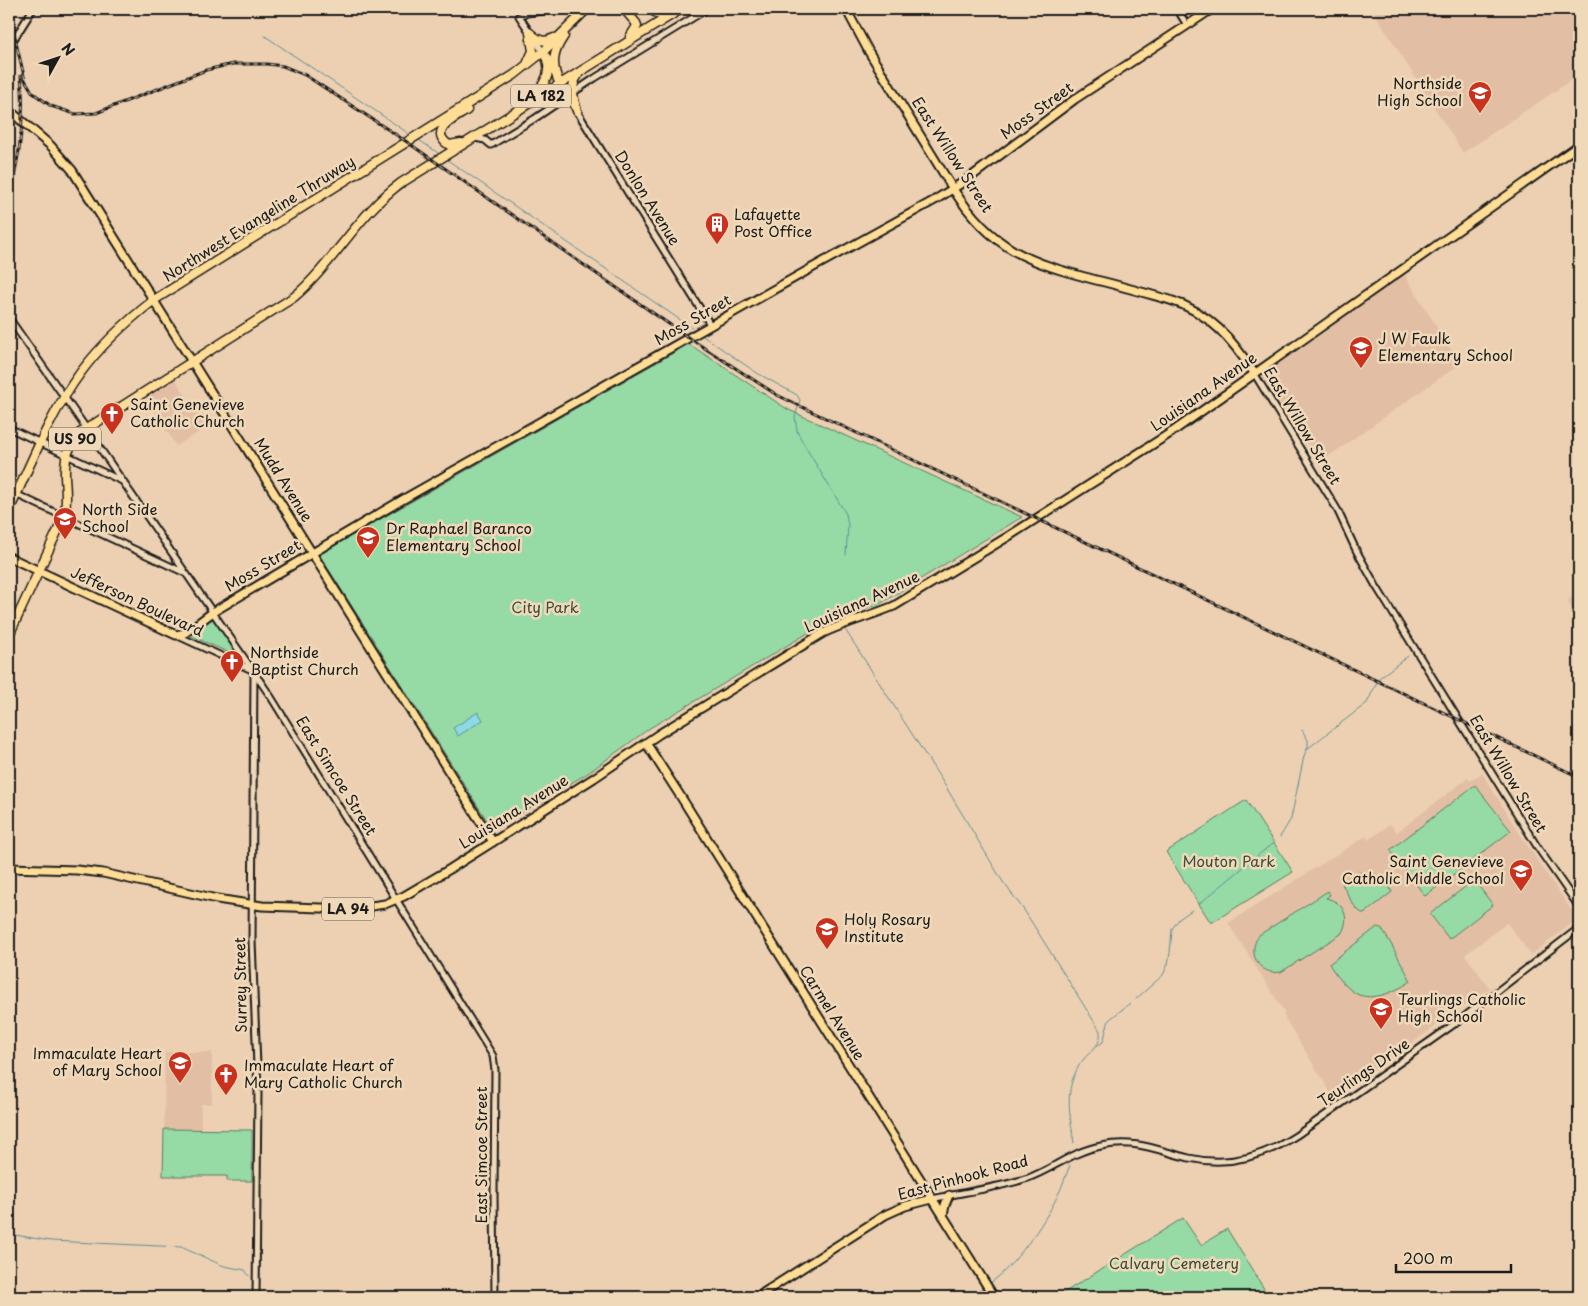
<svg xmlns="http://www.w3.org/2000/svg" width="1588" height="1306" viewBox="0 0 1588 1306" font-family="'Playpen Sans',sans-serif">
  <rect width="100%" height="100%" fill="#edd0b2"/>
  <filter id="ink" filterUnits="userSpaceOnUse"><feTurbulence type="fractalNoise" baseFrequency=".02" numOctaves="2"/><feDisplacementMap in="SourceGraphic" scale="10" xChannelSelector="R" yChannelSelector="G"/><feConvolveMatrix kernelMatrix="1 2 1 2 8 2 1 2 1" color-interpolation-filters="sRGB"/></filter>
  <g filter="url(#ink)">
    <path fill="#e2bfa4" d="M1372,9H1579V75L1463,153Z
      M1404,274L1460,364L1319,463L1262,375Z
      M174,377L206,428L176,446L145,395Z
      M1579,592V621L1567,601Z
      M1482,773L1525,842L1574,914V922L1531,955L1507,923L1465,955L1490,988L1334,1098L1283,1015L1285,1013L1228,923L1366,836L1368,840L1390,824L1397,832L1468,778L1470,781Z
      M165,1052H212V1104H201V1130L164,1129Z"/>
    <path fill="#96daa6" stroke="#597b61" d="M689,344L787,409L1022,517L878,605L844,614L813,630L650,728L588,773L493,830L319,554Z
      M213,615L241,658L189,635Z
      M1475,785L1511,831L1425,896L1390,850Z
      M1246,800L1293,872L1211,923L1166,852Z
      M1370,872L1384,878L1392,892L1364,914C1353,910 1348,893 1342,884L1356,873Z
      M1474,880L1493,905L1449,939L1430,914Z
      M1328,891L1330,895L1326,898C1344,902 1351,918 1341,934L1281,972C1259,976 1246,953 1259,935Z
      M1377,927L1381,928L1390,942L1411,981C1398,990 1377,1001 1359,995C1348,991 1335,974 1329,964Z
      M164,1129L252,1130V1181H227V1176H163Z
      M1183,1218L1201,1245L1227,1229L1269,1297H1057Z"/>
    <path fill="#8bdbe6" stroke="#5f8f95" d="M478,712L483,720L458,736L453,728Z"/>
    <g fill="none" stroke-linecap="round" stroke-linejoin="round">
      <path stroke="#5f8f95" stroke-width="1" d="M265,36L408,133
        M419,140L438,153
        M449,161L692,328
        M703,336L757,373L797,395L800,400L795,417L797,431L803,443L846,514L848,525L846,555
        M846,631L946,787L1003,882L1024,910L1100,1031C1102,1045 1091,1050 1083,1060C1078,1066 1075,1073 1072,1081C1066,1101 1071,1122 1074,1143
        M1307,749L1367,703L1379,678L1408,656
        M1280,837L1291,819L1304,756L1308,746V740L1302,730
        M1199,904L1273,843
        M1136,999L1163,975L1168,964L1170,953L1172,929L1179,919L1192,910
        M1097,1046L1103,1042L1109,1020L1130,1003
        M9,1234L51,1241L181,1247L224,1266L245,1270L249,1276
        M989,1284C1013,1268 1044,1224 1057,1197C1062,1187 1066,1175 1070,1165
        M260,1295L261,1297
        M976,1297L979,1290L985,1286"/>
      <g stroke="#1c1c1c" stroke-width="9">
        <path id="minor" d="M1177,9L1187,25
          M9,47L33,9
          M543,52L519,16L527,13L560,9
          M560,84L711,326
          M475,138L485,140L491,145L534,119L595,78L707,9
          M9,318L86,428L271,697L493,1056L495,1070L494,1193L495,1297
          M1254,373L1337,509L1356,550L1376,586L1538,848L1579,907
          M9,428L124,482
          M9,491L185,573
          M176,635L254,671L252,941L258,1091L256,1297
          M932,1199C963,1192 998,1188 1028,1178C1053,1169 1073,1151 1101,1146C1137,1139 1156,1150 1189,1158C1228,1167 1265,1156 1297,1135L1460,1020L1579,928"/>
      </g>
      <g stroke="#1c1c1c" stroke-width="11">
        <path id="major" d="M846,9L869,52L953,189C993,251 1029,262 1096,280C1121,286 1145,293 1170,300C1209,312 1233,340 1254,373
          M9,110L51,146L72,170L493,842
          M9,557L176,635L185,633L213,612L402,500L810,269L935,200L968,179L1075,99L1212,9
          M646,743L681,797L994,1297
          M9,868L77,870L103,873L217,899L262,906L351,909L385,904L404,896L450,869L594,778L659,734L823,633C846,622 870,616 894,606L1009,536L1172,432L1579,145
          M943,1216L945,1205L949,1195
          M757,1297L885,1215L905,1206L932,1199"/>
      </g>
      <g stroke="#1c1c1c" stroke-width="11">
        <path id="highway" d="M624,9L636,23L637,26L630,37
          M652,9L656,13L666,18
          M530,33C539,41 544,43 554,38
          M528,62L533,51L530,33
          M560,84C551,66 552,53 564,36
          M532,97C545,85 555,69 543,52
          M577,111C573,97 570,86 578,75
          M461,143L449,145C427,130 456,118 467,110
          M9,511C31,463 50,414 81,372C102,344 127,321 154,300L514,75L543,52L587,9
          M9,635L64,517C72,485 53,463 80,433L294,297C334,263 358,214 401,183L681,9"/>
      </g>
      <use href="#minor" stroke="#f0d9b9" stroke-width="5"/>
      <use href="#major" stroke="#ffdd96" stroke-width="7"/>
      <use href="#highway" stroke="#ffdd96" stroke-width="8"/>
      <g stroke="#1c1c1c" stroke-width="3">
        <path id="rail" d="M9,9L19,56
          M18,51L25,80L33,93L51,106L75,114L96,113L206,70L233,64H267L283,66L305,75L407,142L689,338L777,395L1579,777
          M9,196C20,158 25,115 21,76"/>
      </g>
      <use href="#rail" stroke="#f0d9b9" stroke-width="1" stroke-dasharray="4" stroke-linecap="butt"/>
    </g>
  </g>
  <defs>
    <g id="school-pin" transform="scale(1.25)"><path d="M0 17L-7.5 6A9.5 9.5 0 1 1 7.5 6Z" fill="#c8321e" stroke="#f0d9b9"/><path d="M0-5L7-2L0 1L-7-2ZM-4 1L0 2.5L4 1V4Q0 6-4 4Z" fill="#fff"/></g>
    <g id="building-pin" transform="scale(1.25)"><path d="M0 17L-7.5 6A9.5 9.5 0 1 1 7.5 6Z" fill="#c8321e" stroke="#f0d9b9"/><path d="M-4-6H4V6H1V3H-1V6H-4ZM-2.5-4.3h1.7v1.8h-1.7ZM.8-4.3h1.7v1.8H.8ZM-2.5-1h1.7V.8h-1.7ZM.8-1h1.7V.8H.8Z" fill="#fff"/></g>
    <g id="church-pin" transform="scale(1.25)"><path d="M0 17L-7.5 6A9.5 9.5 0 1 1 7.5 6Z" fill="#c8321e" stroke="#f0d9b9"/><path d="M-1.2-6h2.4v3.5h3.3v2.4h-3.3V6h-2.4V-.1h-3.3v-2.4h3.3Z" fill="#fff"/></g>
  </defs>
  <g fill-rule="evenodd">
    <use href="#school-pin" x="1480" y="93"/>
    <use href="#building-pin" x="717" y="224"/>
    <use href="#school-pin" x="1361" y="348"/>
    <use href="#church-pin" x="112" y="414"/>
    <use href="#school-pin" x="65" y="519"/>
    <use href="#school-pin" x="368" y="538"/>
    <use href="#church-pin" x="232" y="662"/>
    <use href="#school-pin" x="1521" y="871"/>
    <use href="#school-pin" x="827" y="929"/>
    <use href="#school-pin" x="1381" y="1009"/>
    <use href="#school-pin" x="180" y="1063"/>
    <use href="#church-pin" x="226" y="1075"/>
  </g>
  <g text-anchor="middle" stroke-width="5" stroke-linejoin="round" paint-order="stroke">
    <g fill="#f0d9b9" stroke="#5c554b" stroke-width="1">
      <rect x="511" y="84.5" width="60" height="23" rx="4"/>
      <rect x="49" y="427.5" width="52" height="23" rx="4"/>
      <rect x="322" y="897.5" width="52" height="23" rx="4"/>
    </g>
    <g font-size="14" font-weight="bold" fill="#1c1c1c">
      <text x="541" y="101">LA 182</text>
      <text x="75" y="444">US 90</text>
      <text x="348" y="914">LA 94</text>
    </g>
    <g font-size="15" fill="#1c1c1c" stroke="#f0d9b9" text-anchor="start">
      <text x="1462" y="89" text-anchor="end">Northside<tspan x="1462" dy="17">High School</tspan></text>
      <text x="734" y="220">Lafayette<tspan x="734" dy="17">Post Office</tspan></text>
      <text x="1378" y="344">J W Faulk<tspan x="1378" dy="17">Elementary School</tspan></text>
      <text x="130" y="410">Saint Genevieve<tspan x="130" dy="17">Catholic Church</tspan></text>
      <text x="82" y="515">North Side<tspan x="82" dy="17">School</tspan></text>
      <text x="386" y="534">Dr Raphael Baranco<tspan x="386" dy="17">Elementary School</tspan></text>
      <text x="250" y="658">Northside<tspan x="250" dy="17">Baptist Church</tspan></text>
      <text x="1504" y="867" text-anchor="end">Saint Genevieve<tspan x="1504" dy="17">Catholic Middle School</tspan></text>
      <text x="844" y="925">Holy Rosary<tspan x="844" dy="17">Institute</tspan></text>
      <text x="1398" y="1005">Teurlings Catholic<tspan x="1398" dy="17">High School</tspan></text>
      <text x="162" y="1059" text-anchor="end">Immaculate Heart<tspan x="162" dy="17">of Mary School</tspan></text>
      <text x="244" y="1071">Immaculate Heart of<tspan x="244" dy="17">Mary Catholic Church</tspan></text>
    </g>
    <g font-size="15" fill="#1c1c1c" stroke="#f0d9b9">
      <text transform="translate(1037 111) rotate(-36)" y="5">Moss Street</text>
      <text transform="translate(952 155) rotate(57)" y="5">East Willow Street</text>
      <text transform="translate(647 198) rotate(58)" y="5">Donlon Avenue</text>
      <text transform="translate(259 219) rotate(-32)" y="5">Northwest Evangeline Thruway</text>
      <text transform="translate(693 320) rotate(-30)" y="5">Moss Street</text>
      <text transform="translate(1204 392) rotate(-35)" y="5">Louisiana Avenue</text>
      <text transform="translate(1302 426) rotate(59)" y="5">East Willow Street</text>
      <text transform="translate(283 480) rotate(58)" y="5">Mudd Avenue</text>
      <text transform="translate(263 566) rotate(-31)" y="5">Moss Street</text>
      <text transform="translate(137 602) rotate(25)" y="5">Jefferson Boulevard</text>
      <text transform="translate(862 602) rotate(-25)" y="5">Louisiana Avenue</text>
      <text transform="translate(1508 774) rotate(59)" y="5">East Willow Street</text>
      <text transform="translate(336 776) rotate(58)" y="5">East Simcoe Street</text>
      <text transform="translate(514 812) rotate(-32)" y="5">Louisiana Avenue</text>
      <text transform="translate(241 985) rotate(-91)" y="5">Surrey Street</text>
      <text transform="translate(832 1013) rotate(58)" y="5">Carmel Avenue</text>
      <text transform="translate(1364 1073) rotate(-35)" y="5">Teurlings Drive</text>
      <text transform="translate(482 1155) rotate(-90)" y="5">East Simcoe Street</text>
      <text transform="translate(963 1178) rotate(-15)" y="5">East Pinhook Road</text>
    </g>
    <g font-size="15" fill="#3a4c3e" stroke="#f0d9b9">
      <text x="545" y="613">City Park</text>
      <text x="1229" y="867">Mouton Park</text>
      <text x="1174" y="1269">Calvary Cemetery</text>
    </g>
  </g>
  <rect width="1588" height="1306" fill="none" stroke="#f0d9b9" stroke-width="30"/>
  <rect x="15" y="15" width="1558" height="1276" fill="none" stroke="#1c1c1c" stroke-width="2" filter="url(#ink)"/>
  <g transform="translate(58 58) rotate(50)" stroke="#f0d9b9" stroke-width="4" paint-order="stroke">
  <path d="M0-4L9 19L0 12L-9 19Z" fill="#1c1c1c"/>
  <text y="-8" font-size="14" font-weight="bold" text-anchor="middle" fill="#1c1c1c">N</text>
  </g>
  <path d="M1396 1264v8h115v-8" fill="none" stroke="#1c1c1c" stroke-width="2.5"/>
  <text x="1403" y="1264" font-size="15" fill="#1c1c1c" stroke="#f0d9b9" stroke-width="4" paint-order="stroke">200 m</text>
</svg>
